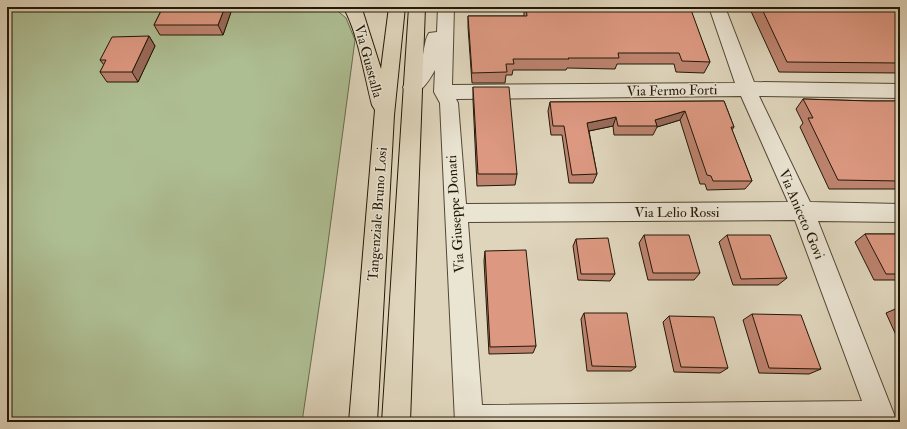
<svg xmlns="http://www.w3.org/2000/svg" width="907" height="429" viewBox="0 0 907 429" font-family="'IM FELL Double Pica',serif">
  <rect width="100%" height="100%" fill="#dfd5bc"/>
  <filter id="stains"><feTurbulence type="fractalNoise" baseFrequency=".005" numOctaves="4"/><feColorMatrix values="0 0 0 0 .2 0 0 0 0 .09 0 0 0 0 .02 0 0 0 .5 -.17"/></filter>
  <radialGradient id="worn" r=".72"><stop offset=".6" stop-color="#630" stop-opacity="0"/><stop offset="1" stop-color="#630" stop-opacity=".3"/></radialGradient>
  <path fill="#aebe93" stroke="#686b4d" d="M7,7H333L346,18L355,40L324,273L302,422H7Z"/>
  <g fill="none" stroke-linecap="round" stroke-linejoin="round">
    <g stroke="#524734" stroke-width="2">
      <path id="minor" d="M438,7H454L452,85L735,83L709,7H725L754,82L900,84V98L759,96L810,202L900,204V222L818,221L897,422H455L440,103L434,92L435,70C428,82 421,96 405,92L403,87C408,79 416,72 420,64C425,54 423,42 429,33L437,32ZM741,96L788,202L466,204L458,103L456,99ZM795,220L862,401L482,405L468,222Z"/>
    </g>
    <g stroke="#231807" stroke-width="2">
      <path id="major" d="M343,7H361L362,9L381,69L389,7H405L394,115L377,422H349L375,110L372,105C365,78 357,29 343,7Z
        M409,7H425L410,422H382Z"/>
    </g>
    <use href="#minor" fill="#eae4d3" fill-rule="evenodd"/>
    <use href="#major" fill="#dfd5bc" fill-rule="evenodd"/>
  </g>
  <path fill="#bd836f" stroke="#231807" d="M163,7H228L231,12L223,35H160L154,25Z
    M524,7H691L690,9L710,62L704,73L676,72L674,64H617L615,69L567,68L566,70H513L512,75H506L505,83H472L468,27V16H524Z
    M749,7H900V73L779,72Z
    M149,36L155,46L138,82H107L100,72L104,65L100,60Z
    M473,87L517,174L515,185L477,186L473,100Z
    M803,99L870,101H900V189H829L800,127L803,123L796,109Z
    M724,101L734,127L732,130L752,181L745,189L707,190L705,184H700L680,120L657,127L653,135H614L613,126L589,131L597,174L593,183H569L562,135H551L548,111L550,102Z
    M865,234H900V280H874L855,242Z
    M644,235L700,273L694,280H648L639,243Z
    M727,235L787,278L778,285H733L719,242Z
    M576,239L615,274L610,281L578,280L573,246Z
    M485,251L536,346L533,353L489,354L484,261Z
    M900,307V344L886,313Z
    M584,313L636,367L631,371H587L581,319Z
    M752,314L821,369L809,374L759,373L743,320Z
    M669,316L728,368L720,373L674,372L663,322Z"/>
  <path fill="#9a6a5a" stroke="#231807" d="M225,7H228L231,12L223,35L218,25Z
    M149,36L155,46L138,82L132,72Z
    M685,111L680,120L657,127V126L655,120Z
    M616,117L613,126L584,132L587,123Z"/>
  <path fill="#dc9881" stroke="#231807" d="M163,7H225L218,25H154Z
    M526,7H690L710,62L682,61L679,53H618L619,58H568L569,59H513L514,64H506L507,72L472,73L468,16H527Z
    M761,7H900V63L787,62Z
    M149,36L132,72H100L106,60H100L112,37Z
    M473,87H509L517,174H478Z
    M803,99L870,101H900V181L838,180L808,118H813Z
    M724,101L734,127H731L752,181H713L711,176L707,175L685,111L655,120L657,126H618L616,117L587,123L597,174L572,175L564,126H553L550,102Z
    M865,234H900V274H886Z
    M644,235H689L700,273H653Z
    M727,235H770L787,278L741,279Z
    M608,238L615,274H581L576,239Z
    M526,250L536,346L490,347L485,251Z
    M584,313H627L636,367L592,366Z
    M752,314L801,315L821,369L769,368Z
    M669,316L714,317L728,368L681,367Z"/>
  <g text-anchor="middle" stroke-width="3" stroke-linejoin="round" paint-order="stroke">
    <g font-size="14" fill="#231807" stroke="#eae4d3">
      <text transform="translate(369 61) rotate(75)" y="5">Via Guastalla</text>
      <text transform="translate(672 90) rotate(-1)" y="5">Via Fermo Forti</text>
      <text x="677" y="217">Via Lelio Rossi</text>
      <text transform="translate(377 214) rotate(-86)" y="5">Tangenziale Bruno Losi</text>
      <text transform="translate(455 214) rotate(-94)" y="5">Via Giuseppe Donati</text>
      <text transform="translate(802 214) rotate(67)" y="5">Via Aniceto Govi</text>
    </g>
  </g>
  <rect width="907" height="429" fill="none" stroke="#dfd5bc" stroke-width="24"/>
  <rect x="8" y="8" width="891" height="413" fill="none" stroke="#231807" stroke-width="2"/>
  <rect x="12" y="12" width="883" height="405" fill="none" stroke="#231807"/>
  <rect width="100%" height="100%" filter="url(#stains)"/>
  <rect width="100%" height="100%" fill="url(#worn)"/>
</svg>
